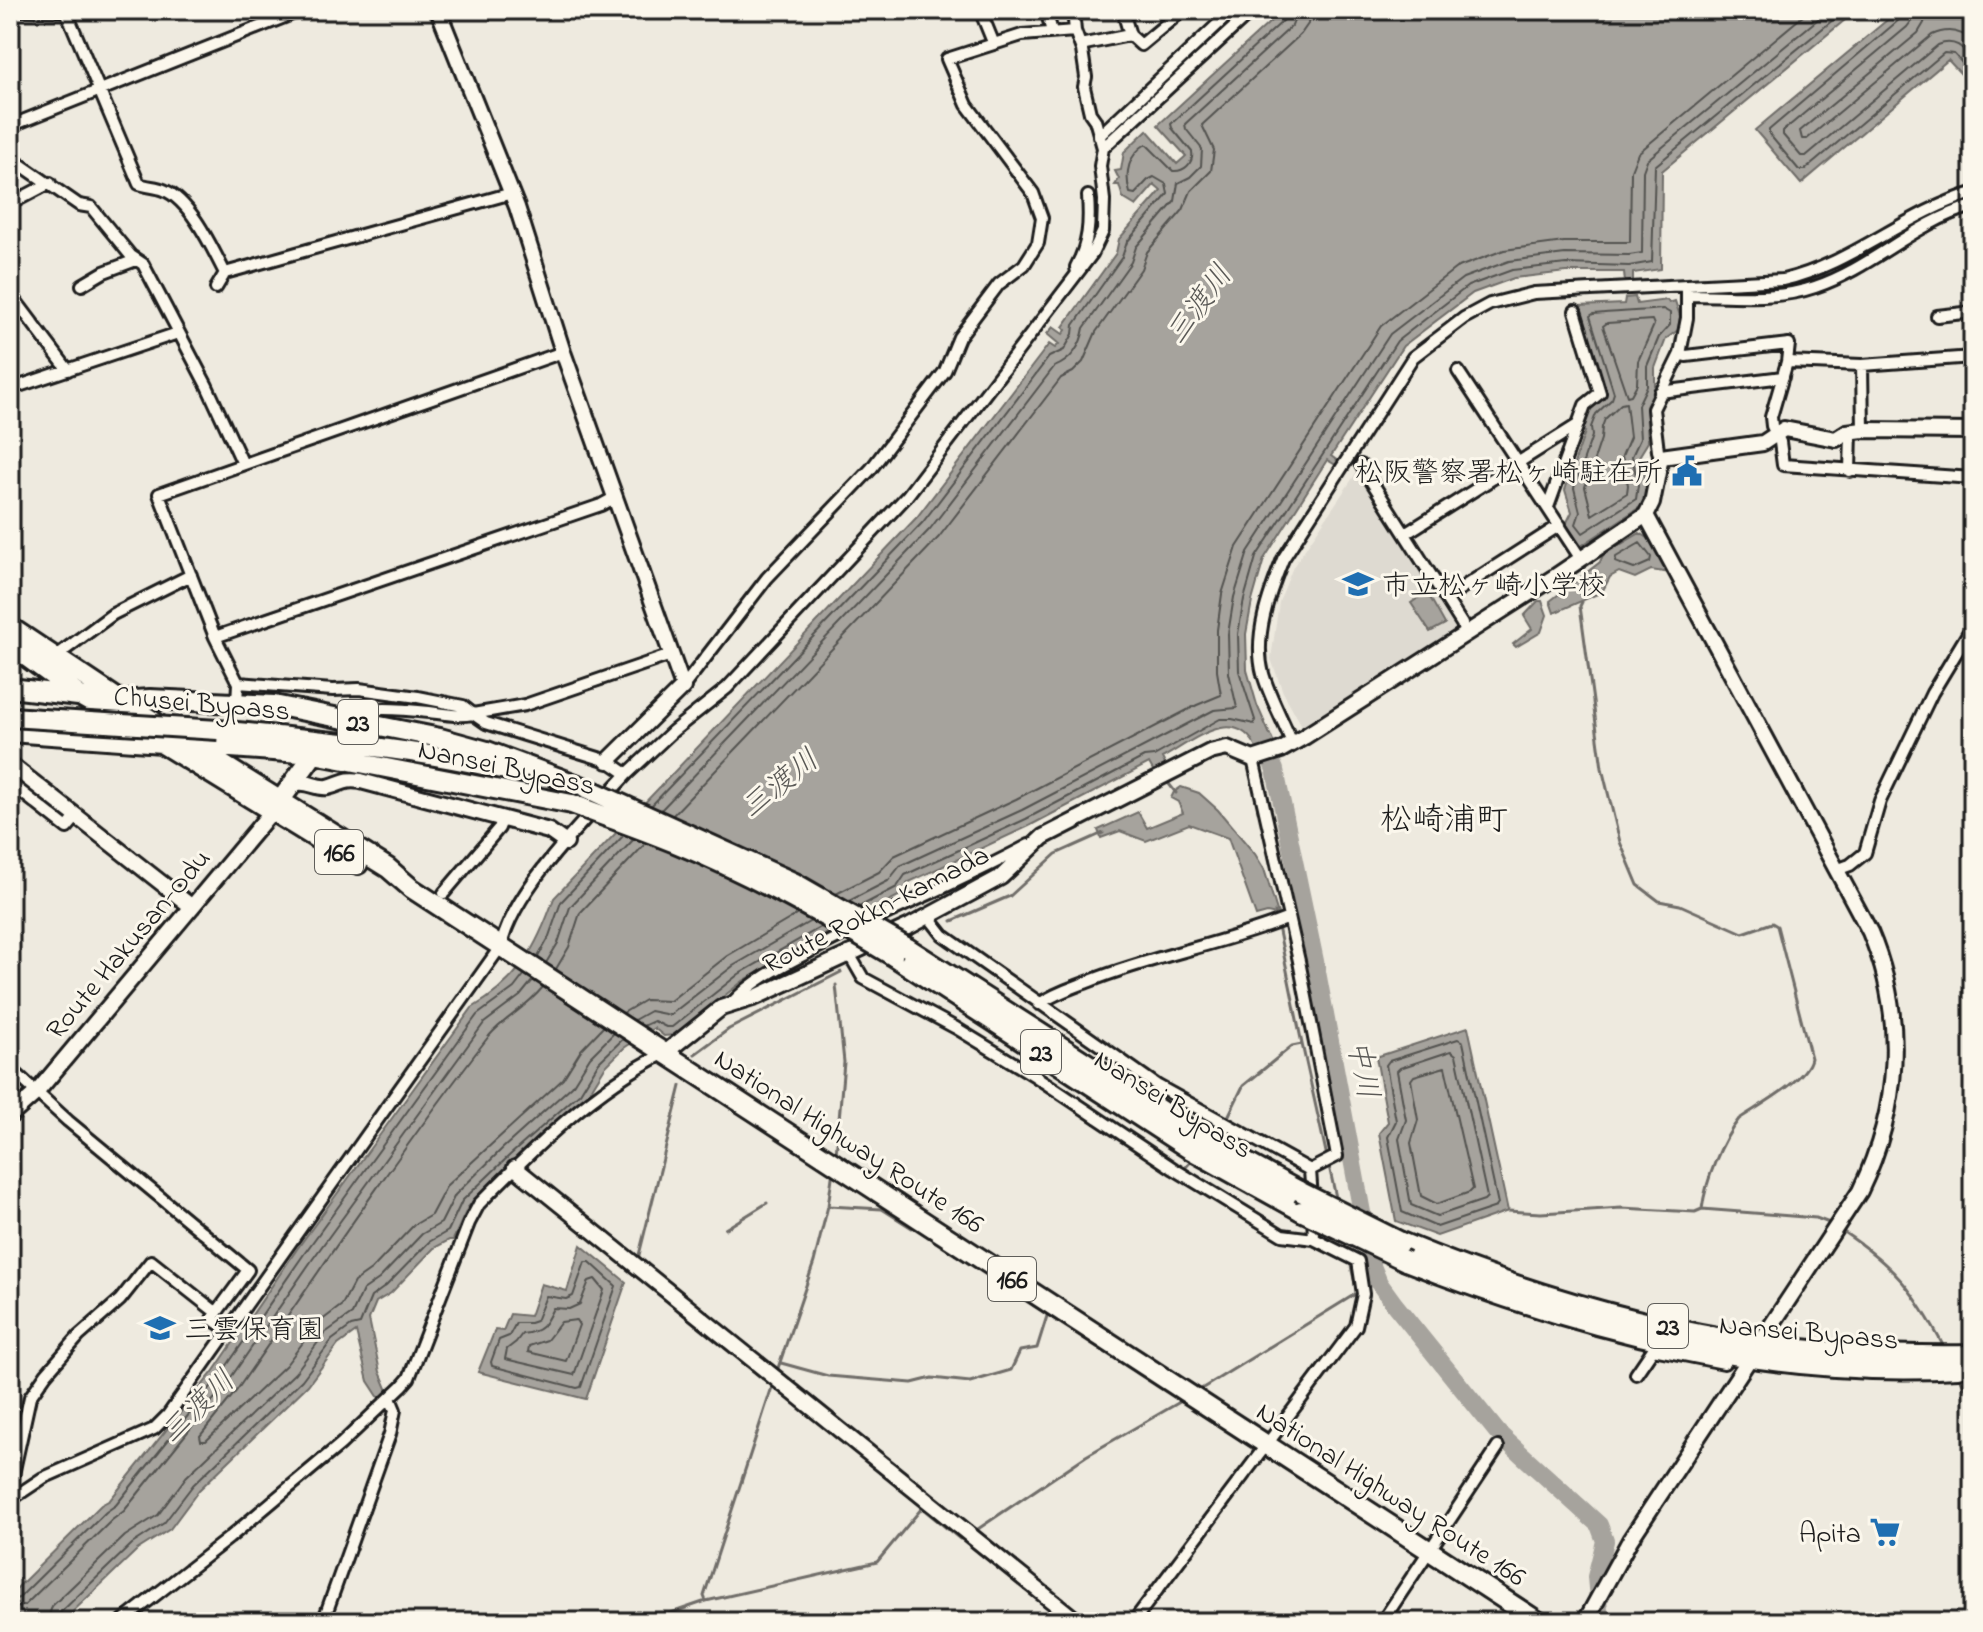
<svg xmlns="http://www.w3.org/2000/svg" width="1983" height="1632" viewBox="0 0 1983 1632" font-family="'Indie Flower','Klee One',sans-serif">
  <rect width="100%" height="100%" fill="#eeeadf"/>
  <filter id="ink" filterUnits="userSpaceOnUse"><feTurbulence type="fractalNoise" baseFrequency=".0125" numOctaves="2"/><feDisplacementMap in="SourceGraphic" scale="16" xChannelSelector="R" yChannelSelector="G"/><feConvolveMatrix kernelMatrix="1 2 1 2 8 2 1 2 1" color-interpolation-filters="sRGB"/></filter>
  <g filter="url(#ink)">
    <path fill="#dedad1" d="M1359,469L1457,626L1456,634L1305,731L1283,692L1271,659L1279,602L1293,567Z"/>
    <path fill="#a6a39d" stroke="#6f6d69" stroke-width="2" d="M1283,10H1857L1662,171L1661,269L1633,273V282L1625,283L1624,272H1566L1514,278L1473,293L1403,346L1331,456L1338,461L1336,465L1327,460L1264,559L1252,601L1246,634L1247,670L1257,705L1274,744L1258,750C1235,703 1193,741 1162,758L1166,766L1154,772L1149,763L1029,826L907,883L910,890L816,939L743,981L675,1035L664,1036L654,1028L624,1048L605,1067L586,1098L515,1161L468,1207L453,1240H449L434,1248L391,1293L376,1302L369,1319L380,1372L389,1393L381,1401L368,1381L356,1332L338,1345L308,1385L199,1490L170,1529L137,1550L62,1622H10V1595L101,1505L110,1500L213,1372L297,1249L472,1008C518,982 537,947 554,898L917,517L1049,344L1055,348L1059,344L1047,334L1053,327L1063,334L1066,330L1063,327L1116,253L1119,239L1161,191L1154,185L1136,206L1123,198L1119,185H1115L1119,179L1115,171L1121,170L1124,152L1147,130L1177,164L1186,156L1158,125Z
      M1899,10H1973V87L1948,60L1801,184L1755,130Z
      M1635,297L1637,304L1667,300L1669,303L1675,301L1680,316L1678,330L1666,339L1655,368V388L1646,407L1648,442L1640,455L1647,485L1643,505L1581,546L1566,524L1572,512L1565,490L1585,432L1581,431L1589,410L1607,393L1579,306L1624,304L1625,298Z
      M1640,533L1648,538L1670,573L1651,570L1635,578L1619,572L1610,577L1602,592L1554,613L1550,601L1600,562L1603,555Z
      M1427,592L1445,624L1430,632L1411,603Z
      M1538,601H1542L1547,615L1541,632L1516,647L1513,644L1532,629L1524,616Z
      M1181,787L1199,793L1218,810L1255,854L1264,869L1278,914L1276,915L1267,913L1256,916L1228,838L1189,824L1146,841L1120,831L1101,838L1098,830L1138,812L1147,828L1183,813L1178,802L1171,798L1174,792Z
      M1468,1027L1508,1211L1437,1236L1396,1221L1379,1133L1388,1122L1376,1057Z
      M581,1245L626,1282L586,1399L478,1372L495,1330L503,1331L510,1314L530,1316L541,1284L567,1291Z"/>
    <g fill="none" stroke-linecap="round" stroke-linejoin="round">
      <path stroke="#535250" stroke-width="2" d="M1904,10L1900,19L1769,130V134L1799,170H1805L1944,53L1954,54L1973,75
        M1914,10L1913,19L1907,27L1783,131V135L1801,156H1806L1938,45C1955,38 1963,48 1973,60
        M1926,10L1924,23L1918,33L1800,131L1802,139H1807L1932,35C1947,28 1961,30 1973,42
        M1663,309L1670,313V325L1659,337L1647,366V386L1638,405L1640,439L1632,456L1638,485L1636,499L1583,533L1576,524L1580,512L1574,488L1592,436L1591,427L1596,414L1612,399L1614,393L1590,316L1593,314C1618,312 1639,311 1663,309Z
        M1652,320L1654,325L1638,361L1637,384L1631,395L1627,396L1603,326L1607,323Z
        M1626,403L1630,437L1622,456L1628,485L1627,493L1592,515L1585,487L1601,439L1602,427L1605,419L1621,404Z
        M1640,543L1651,557L1650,562L1634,569L1615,562L1616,557Z
        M651,806L923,522L1049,357L1064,350L1073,334L1074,325L1122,257L1127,242L1168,194L1166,184L1154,177L1148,180L1135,194L1130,193C1124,173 1129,154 1146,144L1173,171C1184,172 1194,163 1192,152L1172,128L1171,124L1285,19L1288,10
        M661,810L930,529L1054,367C1071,361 1081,346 1084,328L1131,262L1136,247L1175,201L1178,183L1190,177L1201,166L1202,149L1186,129L1185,124L1292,26L1298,10
        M673,815L939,537L1061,378L1073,372L1083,362L1096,332L1141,269L1147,252L1183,210L1191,191L1211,171L1214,150L1202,125L1301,34L1308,24L1310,10
        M836,894L879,872L894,856L1016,799L1197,705L1221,695L1217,671V630L1222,594L1237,547L1381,326L1456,268L1504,250L1564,242H1630L1631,171L1638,153L1810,10
        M849,901L888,881L900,866L1022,810L1214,710L1237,708L1229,673L1228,634L1234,597L1248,552L1390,334L1463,278L1509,261L1565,254L1629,255L1642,253L1643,171L1647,160L1829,10
        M859,907L897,887L905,875L1026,819L1144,757L1154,756L1220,719H1232L1254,724L1255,720L1239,671L1238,634L1244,599L1256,557L1397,341L1468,286L1512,270L1566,264L1629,266L1652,262L1655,166L1845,10
        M538,957L548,939L561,902L624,835
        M546,963L558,943L570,907L634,839
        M556,969L569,947L580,913L646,843
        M543,987C526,1008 503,1019 489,1036C400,1151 319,1271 237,1390L200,1436L201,1441H206L286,1365L317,1324L342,1305L354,1282L371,1270L414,1225L431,1215L447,1185L563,1079L581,1050L604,1026
        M623,1013L645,1000L670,1001L727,956L798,914
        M634,1020L650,1011L670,1015L733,966L811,921
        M643,1026L654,1021L666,1027H672L739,974L821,927
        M1458,1039L1463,1042L1498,1204L1496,1207L1437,1227L1402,1212L1388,1137L1396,1121L1386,1065L1389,1061Z
        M1451,1051L1456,1055L1487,1197L1484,1200L1437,1216L1411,1205L1399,1139L1406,1120L1397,1071L1400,1068Z
        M1445,1067L1473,1189L1470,1192L1437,1204L1421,1196L1411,1143L1418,1120L1411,1080L1414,1076Z
        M585,1262H590L616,1286L581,1387L577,1388L492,1366L491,1362L499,1340L509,1336L516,1323H530L536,1321L546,1296L566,1299L573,1296Z
        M595,1279L604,1290L574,1375L505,1359L507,1349L516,1342L522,1334C542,1332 545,1325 553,1308L569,1309L580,1304L589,1281Z
        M576,1320L579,1325L566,1361L528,1352L529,1346L547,1340L561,1322Z
        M10,1600L19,1598L106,1512L116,1505L219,1377L304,1254L477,1015L514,988L524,975
        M10,1610L25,1605L112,1520L124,1511L227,1383L312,1260L484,1023L520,996L533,980
        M47,1622L52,1606L125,1536L158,1515L186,1477L295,1373L325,1333L352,1314L363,1290L379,1279L422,1234L441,1223L455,1195L503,1148L572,1086L590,1057L614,1033
        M57,1622L60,1613L132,1544L164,1523L193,1485L302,1380L332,1340L351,1326L360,1324L371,1297L386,1286L429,1242L448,1231L462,1201L510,1155L580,1093L599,1062L623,1039"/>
      <path stroke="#6f6d69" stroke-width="3" d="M1582,602L1580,606L1602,768L1620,842L1638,885L1659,901L1680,905L1743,933L1772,923L1777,926L1811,1058C1807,1080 1758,1106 1739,1119C1721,1142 1706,1180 1702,1209
        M1166,780L1176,793
        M952,921L1010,896L1056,854L1103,833
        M1302,1044L1337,1202
        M695,1054L729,1029L841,972
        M1227,1119L1243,1086L1292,1046L1302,1044L1275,912
        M1212,1137L1222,1124
        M836,1154L844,1062L836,985
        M1186,1167L1194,1158
        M829,1206L882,1209L912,1228
        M1508,1211L1541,1213L1622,1208L1695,1212L1702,1209L1816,1218L1832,1224
        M725,1229L767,1203
        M1842,1231C1896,1267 1915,1292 1945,1349
        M638,1259L681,1086
        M781,1363L828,1376L912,1383L932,1378L970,1382L1011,1370L1020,1351L1037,1348L1047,1316
        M776,1374L814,1262L828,1206L833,1170
        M1958,1374L1973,1402
        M1198,1391L1357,1293L1350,1261
        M975,1531L1086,1456L1185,1399
        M706,1601L704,1596L774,1381
        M645,1622L706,1601L877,1562L922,1508L960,1539L965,1536"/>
      <path stroke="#a6a39d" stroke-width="18" d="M1263,741L1275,770L1315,961L1372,1266L1379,1283L1395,1305L1498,1433L1599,1525L1605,1541L1596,1577L1600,1622"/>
      <path stroke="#c4c1b8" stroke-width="10" stroke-dasharray="10 5" stroke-linecap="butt" d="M994,1037L1020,1002"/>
      <g stroke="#1c1c1c" stroke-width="16">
        <path id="street" d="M10,10L66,11L139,184C148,187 157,187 164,190C191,201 212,248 225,273
          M980,10L993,42
          M1046,10L1052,32
          M1130,35L1141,45L1183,10
          M1080,45L1130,35L1124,15L1129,10
          M10,126L302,10
          M1099,136L1233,10
          M1103,148L1253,10
          M10,154L14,160L79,205L91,207L131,256L143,264L207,386L243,464
          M10,204L50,183
          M1077,273L1076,267C1089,243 1090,223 1088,196
          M82,285L104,272L136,260
          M216,288L225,273L512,193
          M10,293L68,370
          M1688,295C1729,295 1775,301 1815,287C1872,268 1915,222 1973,206
          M1937,316L1973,312
          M1680,354L1686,356L1789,344L1787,362
          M1973,357L1862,365L1787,362L1771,417L1772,426L1780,442L1783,465L1973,478
          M1862,365L1863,430
          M1458,371L1581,559
          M10,389L178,333
          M1660,392L1783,377
          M1661,457L1658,451L1653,409L1680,354L1687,318V289
          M1361,465L1462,624L1465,635
          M1850,471L1851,431
          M1548,507L1585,405L1600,393L1575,311
          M1405,534L1576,426
          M1446,598L1560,525
          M215,637L601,505L614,498
          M55,657L113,614L191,575
          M238,683L333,690L359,689L418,697L463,706L473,714L525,705L671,655
          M683,687L767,578L871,469L945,371L959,337L999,284L1024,265L1038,243L1042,218L1033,193L967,105L947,59L1022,35L1075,31
          M237,703L238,683L215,637L159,494L563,352
          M1292,743C1283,720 1270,698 1263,674C1253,636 1269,594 1283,559L1413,357L1464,318L1490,304L1534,293L1783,280C1852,264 1905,213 1973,193
          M1253,759L1299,961L1337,1156L1310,1170L1312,1199
          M627,774L673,731L727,688L907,496L1092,254L1103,231L1104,200L1100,166L1103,148L1095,120L1090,113L1084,87L1086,77L1082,50L1075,31L1073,10
          M10,783L67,828L77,816
          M1839,869L1850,865L1865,853L1880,801L1932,693L1973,625
          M444,893L499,828L503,818
          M928,916L943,935L1158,1086L1310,1170
          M848,952L863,978L956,1028L1035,1076L1174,1169L1282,1235L1314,1239
          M732,1003C754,979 784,965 813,950C884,912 959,883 1029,845
          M1039,1004C1055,993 1072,988 1090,981C1155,955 1224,944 1289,918
          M10,1068L68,1121L248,1270L212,1319L229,1331
          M1636,1374L1653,1349L1724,1363L1731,1355
          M10,1488L30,1397L46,1374L79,1336L120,1300L151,1261L217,1313
          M10,1500L43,1478L154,1429L168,1415L501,946C514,888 587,818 627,774L608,761L486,723L473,714C458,717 445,714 429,712C400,709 369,706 341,715
          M121,1622L229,1538L341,1444L402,1386L409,1378L469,1223L479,1204C534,1148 594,1088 665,1053
          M323,1622L390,1434L395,1410L390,1398
          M1056,1622L1072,1617
          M1133,1622L1356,1326L1363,1294L1358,1261L1314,1239L1313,1215
          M1382,1622L1498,1447"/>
      </g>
      <g stroke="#1c1c1c" stroke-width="20">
        <path id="secondary" d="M438,10L517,207L563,352L683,687L608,761
          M10,764L192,907
          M294,784C307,779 315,789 328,787C342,784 344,778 361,781L549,831L566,843
          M665,1053L721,1008L756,997L910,926L1001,877L1043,837L1210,752L1227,748L1253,759L1281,750L1304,737L1553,578L1646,515L1652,503L1661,457L1763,443L1784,429L1836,439L1847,432L1863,430L1973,431
          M10,1116L37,1092L278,804
          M515,1168L1078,1622
          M1585,1622L1630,1540L1860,1191C1900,1108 1906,1017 1870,932L1646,515"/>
      </g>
      <g stroke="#1c1c1c" stroke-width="24">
        <path id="highway" d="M10,627L121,701L388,868L411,888L1539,1622
          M10,645L83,698L132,726
          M10,688L121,701L150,699L274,705L440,738L487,751L586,788
          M218,730C317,740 422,749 518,773
          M10,732L314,754L572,804
          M161,743L358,864
          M280,801L314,754
          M908,948L1216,1146L1299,1191
          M893,956L1189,1149L1301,1211
          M1401,1242C1517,1290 1636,1326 1759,1344C1830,1354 1902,1356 1973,1355
          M1406,1261C1582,1330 1768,1379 1958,1368"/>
      </g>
      <use href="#street" stroke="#fbf7ec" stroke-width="10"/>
      <use href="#secondary" stroke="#fbf7ec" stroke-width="14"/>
      <use href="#highway" stroke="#fbf7ec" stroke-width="18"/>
      <g stroke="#1c1c1c" stroke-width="24" stroke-linecap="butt">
        <path id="highway-bridge" d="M10,717L218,730
          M586,788L795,883L908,948
          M572,804C606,817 641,829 675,843C751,874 823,914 893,956
          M1299,1191L1401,1242
          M1301,1211L1406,1261"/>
      </g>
      <use href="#highway-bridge" stroke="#fbf7ec" stroke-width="18"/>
    </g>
  </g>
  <defs>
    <g id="civic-bare" transform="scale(2.4)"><path d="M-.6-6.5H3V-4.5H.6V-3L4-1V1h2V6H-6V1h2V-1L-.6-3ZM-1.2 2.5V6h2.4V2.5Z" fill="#1f6fb2" stroke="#fbf7ec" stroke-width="2.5" paint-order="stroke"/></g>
    <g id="school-bare" transform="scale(2.4)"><path d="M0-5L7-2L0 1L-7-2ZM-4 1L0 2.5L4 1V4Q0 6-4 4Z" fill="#1f6fb2" stroke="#fbf7ec" stroke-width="2.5" paint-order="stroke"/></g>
    <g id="supermarket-bare" transform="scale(2.4)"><path d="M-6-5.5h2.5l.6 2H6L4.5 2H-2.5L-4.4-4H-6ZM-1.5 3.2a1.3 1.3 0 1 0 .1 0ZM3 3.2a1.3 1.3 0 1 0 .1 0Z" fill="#1f6fb2" stroke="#fbf7ec" stroke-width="2.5" paint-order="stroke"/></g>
  </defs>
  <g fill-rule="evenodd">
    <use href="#civic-bare" x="1687" y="471"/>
    <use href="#school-bare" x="1358" y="584"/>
    <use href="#school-bare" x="160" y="1328"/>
    <use href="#supermarket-bare" x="1885" y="1532"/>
  </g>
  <g text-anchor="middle" stroke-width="6" stroke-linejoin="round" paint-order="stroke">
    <g fill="#fbf7ec" stroke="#5f5e5a" stroke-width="2">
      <rect x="338" y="700" width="40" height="44" rx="6"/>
      <rect x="315" y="830" width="48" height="44" rx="6"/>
      <rect x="1021" y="1030" width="40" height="44" rx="6"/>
      <rect x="988" y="1257" width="48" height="44" rx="6"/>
      <rect x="1648" y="1304" width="40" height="44" rx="6"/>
    </g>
    <g font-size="26" font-weight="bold" fill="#1c1c1c">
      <text x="358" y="731">23</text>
      <text x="339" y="861">166</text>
      <text x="1041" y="1061">23</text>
      <text x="1012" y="1288">166</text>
      <text x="1668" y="1335">23</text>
    </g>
    <g font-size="28" fill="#1c1c1c" stroke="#fbf7ec" text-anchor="end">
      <text x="1663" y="481">松阪警察署松ヶ崎駐在所</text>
      <text x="1382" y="594" text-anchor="start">市立松ヶ崎小学校</text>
      <text x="184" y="1338" text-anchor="start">三雲保育園</text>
      <text x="1861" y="1542">Apita</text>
    </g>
    <g font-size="28" fill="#1c1c1c" stroke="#fbf7ec">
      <text transform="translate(202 702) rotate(5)" y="10">Chusei Bypass</text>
      <text transform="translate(507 766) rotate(12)" y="10">Nansei Bypass</text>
      <text transform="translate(875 908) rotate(-27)" y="10">Route Rokkn-Kamada</text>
      <text transform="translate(127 943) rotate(-50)" y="10">Route Hakusan-Odu</text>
      <text transform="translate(1174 1103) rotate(32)" y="10">Nansei Bypass</text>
      <text transform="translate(850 1140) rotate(33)" y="10">National Highway Route 166</text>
      <text transform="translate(1809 1331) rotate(5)" y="10">Nansei Bypass</text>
      <text transform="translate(1392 1493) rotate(33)" y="10">National Highway Route 166</text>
    </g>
    <g font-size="30" font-style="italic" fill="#5a5956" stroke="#fbf7ec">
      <text transform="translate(1198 304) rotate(-54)" y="10">三渡川</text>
      <text transform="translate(779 783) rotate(-39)" y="10">三渡川</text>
      <text transform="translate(1364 1069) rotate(79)" y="10">中川</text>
      <text transform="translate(197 1406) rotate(-44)" y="10">三渡川</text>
    </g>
    <g font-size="32" fill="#1c1c1c" stroke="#fbf7ec">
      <text x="1444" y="829">松崎浦町</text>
    </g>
  </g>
  <rect width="1983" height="1632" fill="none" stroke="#fbf7ec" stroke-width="40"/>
  <rect x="20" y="20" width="1943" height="1592" fill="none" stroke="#1c1c1c" stroke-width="3" filter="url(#ink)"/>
</svg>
